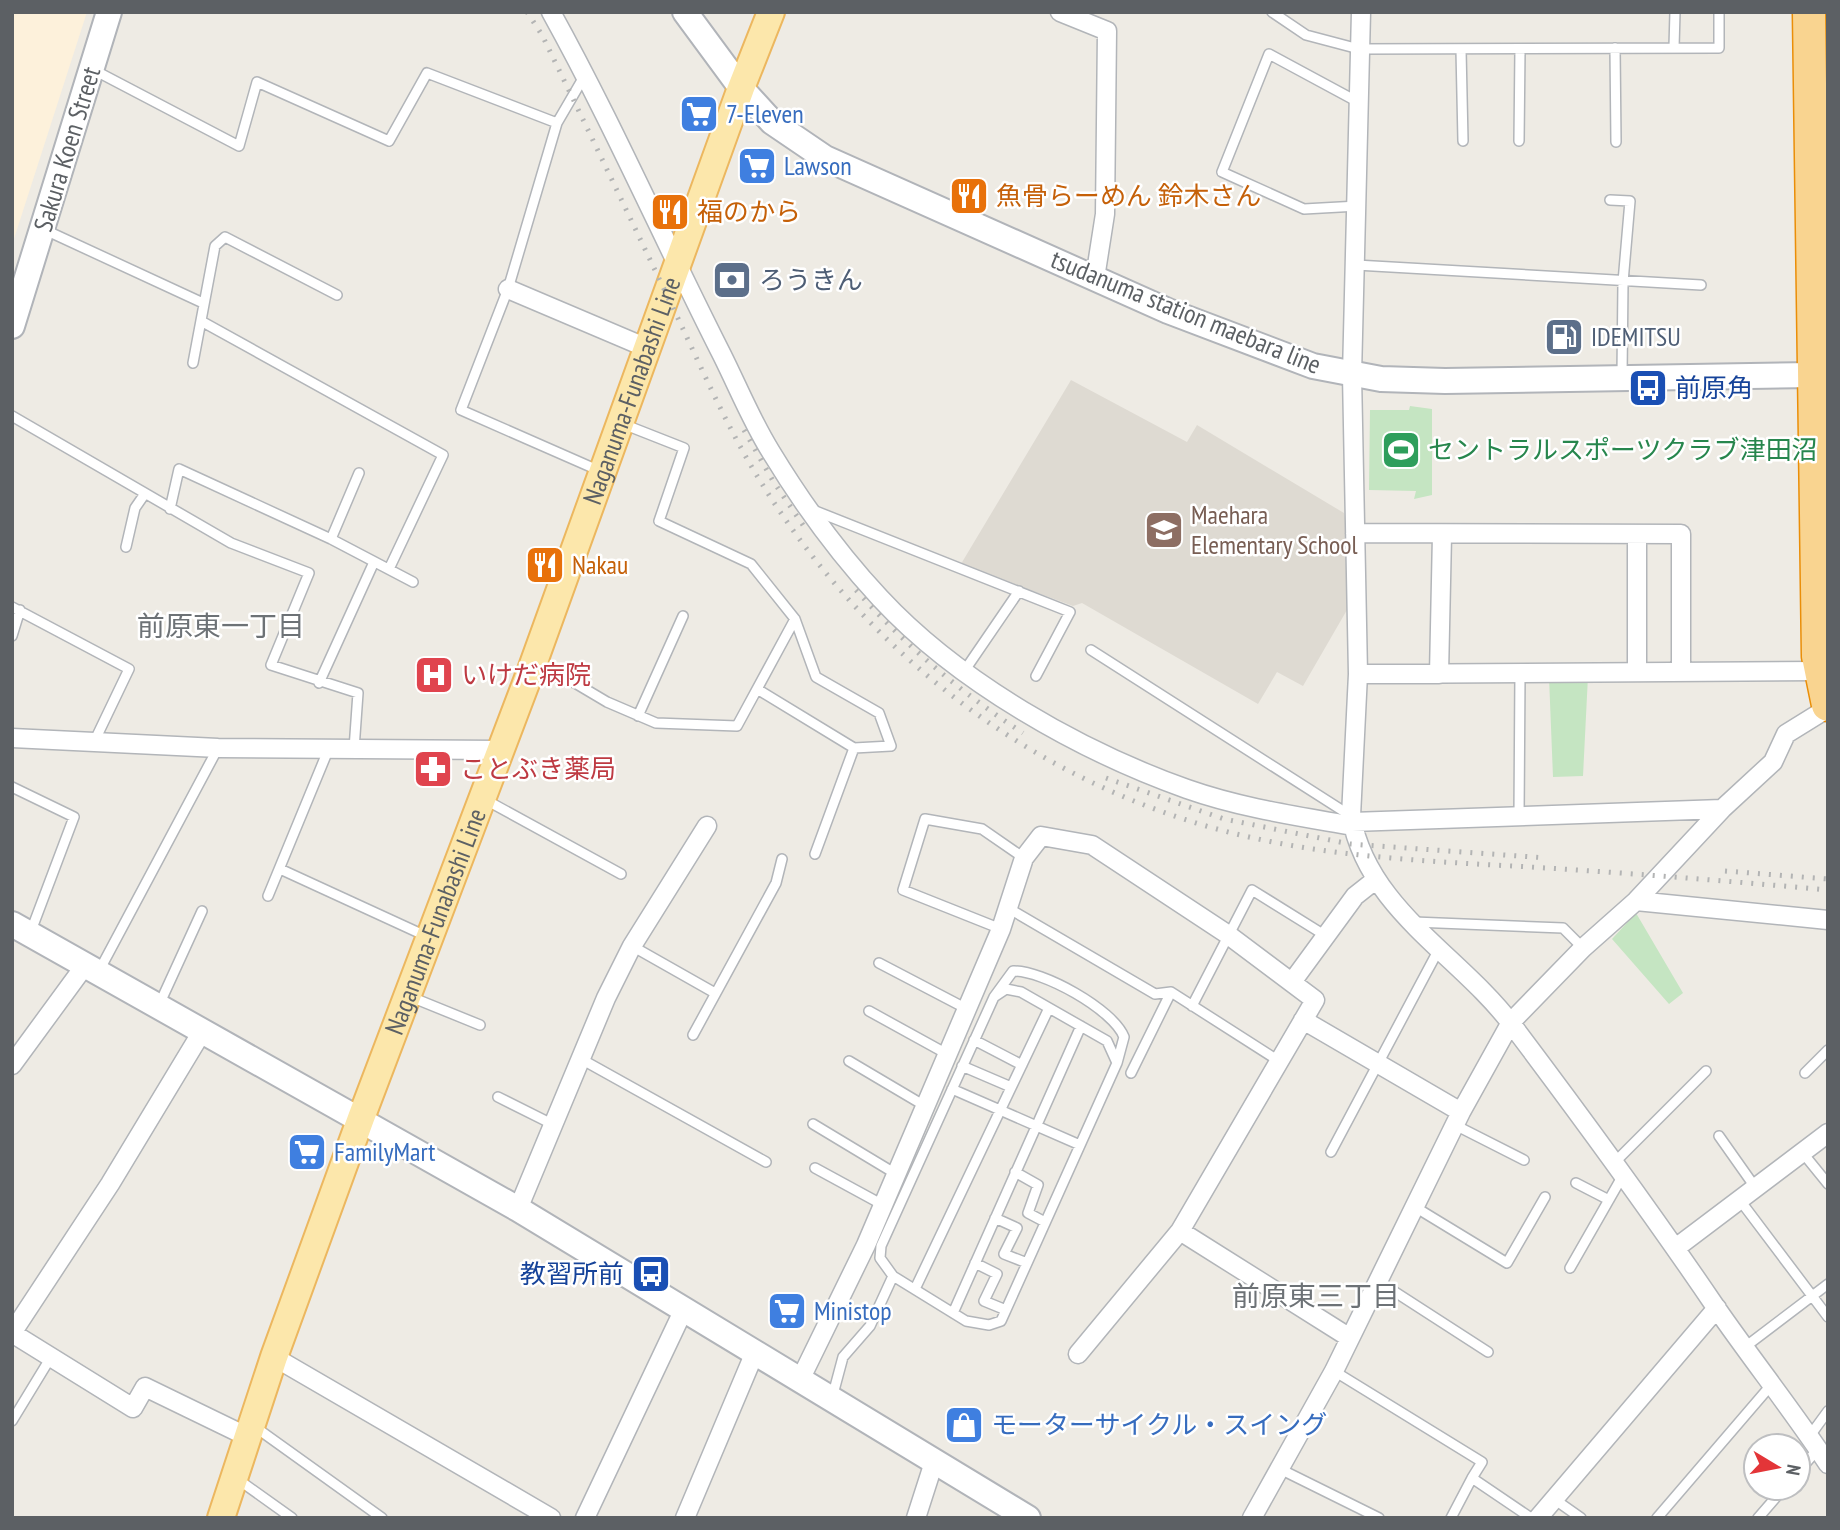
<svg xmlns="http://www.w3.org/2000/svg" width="1840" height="1530" viewBox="0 0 1840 1530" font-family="'PT Sans Narrow','Noto Sans JP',sans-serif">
  <rect width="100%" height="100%" fill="#eeebe4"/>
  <path fill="#fdf1db" d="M12,12H87L12,245Z"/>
  <path fill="#dedad2" d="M1071,380L1187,442L1197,425L1344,513L1350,546L1351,603L1303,686L1277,672L1258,704L1082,603L1073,606L961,564Z"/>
  <path fill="#c5e5c2" d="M1410,406L1432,409V495L1414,499L1416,491L1369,490L1370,410H1409Z
    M1588,676L1583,776L1553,777L1549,677Z
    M1636,913L1683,993L1669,1004L1612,939Z"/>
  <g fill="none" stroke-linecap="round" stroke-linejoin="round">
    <g stroke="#b2b5b9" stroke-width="12">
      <path id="lane" d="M1272,12L1306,35L1359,49L1719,48V12
        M1674,47L1675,12
        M1615,48L1616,142
        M1461,50L1463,141
        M92,69L239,146L257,82L389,141L427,73L557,123
        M585,75L557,123L508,289L461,410L600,471
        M1519,141L1520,49
        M1610,200L1630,201L1623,282L1622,375
        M1358,206L1304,209L1222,172L1269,54L1358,102
        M43,229L203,303
        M1356,265L1701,285
        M201,321L443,455L389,569
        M193,363L215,246L225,237L337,295
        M12,416L231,543L309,573L271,665L358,693L354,749
        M623,424L684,448L659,521L751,564L795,619L816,677L879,713L891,746L854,748L757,689
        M170,509L179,469L331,539L413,582
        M813,510L1070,612L1036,676
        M331,539L359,473
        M126,547L135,508L144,495
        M12,607L129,669L95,740
        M12,636L20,610
        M1091,650L1351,816
        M532,670L575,683L607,702L656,723L737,726L795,619
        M965,670L1019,591
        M319,683L374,562
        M638,716L683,616
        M12,787L74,817L31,931
        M484,799L621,874
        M1519,816L1520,673
        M815,854L854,748
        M280,869L428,937
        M268,896L329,748
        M1008,908L1155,994L1171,992L1279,1061
        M1414,922L1563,928L1583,948
        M1001,929L903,890L925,819L982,829L1024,858
        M632,946L715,993
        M879,963L967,1009
        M99,971L218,748
        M411,997L480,1025
        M994,997L1013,971C1042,970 1113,1009 1124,1037L1117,1063L1001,1321L989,1325L966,1321L893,1276L880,1258L881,1246L994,997L1006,989L1021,992L1107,1041L1117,1063
        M159,1005L202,911
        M1192,1006L1252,890L1326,936
        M869,1011L947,1054
        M693,1035L776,883L782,859
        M974,1040L1022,1065
        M581,1059L766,1162
        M849,1061L925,1106
        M962,1066L1011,1087
        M1131,1073L1171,992
        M1805,1073L1828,1050
        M952,1089L1080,1145
        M498,1097L554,1125
        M813,1124L896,1174
        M1455,1125L1524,1160
        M1719,1136L1755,1187
        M1331,1152L1439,949
        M1802,1152L1828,1184
        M1614,1163L1706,1071
        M815,1168L883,1205
        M1015,1172L1038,1185L1028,1213L1045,1222
        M1576,1183L1609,1200
        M1739,1199L1828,1317
        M1415,1207L1507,1263L1545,1197
        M995,1218L1017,1228L1004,1254L1027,1263
        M975,1263L997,1274L984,1301L1006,1310
        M1570,1268L1622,1177
        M1378,1281L1488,1352
        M915,1289L1049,1008
        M953,1313L1081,1026
        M1745,1347L1828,1284
        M1334,1371L1482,1462L1472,1478L1531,1518
        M832,1398L843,1357L870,1326L893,1276
        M12,1421L51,1357
        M255,1427L382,1518
        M1809,1437L1828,1411
        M1280,1469L1379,1518
        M1798,1472L1818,1449
        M236,1478L292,1518
        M1554,1499L1581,1518
        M1451,1518L1472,1478
        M1657,1518L1772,1384
        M1758,1518L1784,1488"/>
    </g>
    <g stroke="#b2b5b9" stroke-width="21">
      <path id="street" d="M551,12C613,124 664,241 722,355C738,387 752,422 771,452C802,503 839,554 880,598C958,682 1080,751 1187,789C1241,808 1297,816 1353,826
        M1060,12L1107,31L1105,214L1095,278
        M1361,12L1352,375L1358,674L1351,816C1368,910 1460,955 1513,1026C1583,1119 1652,1213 1717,1309C1753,1361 1793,1411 1828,1464
        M508,289L647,348
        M1355,533L1681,534V672
        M1637,534V672
        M1358,674L1820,671
        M1439,674L1442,535
        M12,738L218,748L499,750
        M1352,822L1722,809
        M1636,901L1828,920
        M1292,982L1355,896L1374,881
        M1303,1020L1461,1112
        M12,1065L86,964
        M518,1209L606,998L632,946L707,826
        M1180,1231L1350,1338
        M1677,1247L1828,1133
        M12,1333L110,1184L203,1030
        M12,1333L133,1408L145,1387L248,1437
        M274,1357L551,1518
        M800,1380L866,1245L1001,929L1024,858L1041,836L1092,845L1227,934L1315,1000L1180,1231L1078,1354
        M585,1518L684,1309
        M685,1518L755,1352
        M916,1518L934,1462
        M1252,1518L1334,1371L1461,1112L1511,1022L1583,948L1636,901L1722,809L1773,762L1786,734L1828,708
        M1538,1518L1717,1308"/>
    </g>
    <g stroke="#b1b4b9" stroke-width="28">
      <path id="secondary" d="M685,12L741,88L772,122L825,158L1168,311L1313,366L1381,379L1445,381L1813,375
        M12,326L109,12
        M12,924L518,1209L1028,1518"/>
    </g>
    <g stroke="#ecb75f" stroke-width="30">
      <g id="primary">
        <path id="s1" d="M221,1518L274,1357L361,1118L531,670L741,88L771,12"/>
      </g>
    </g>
    <g stroke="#ea8e08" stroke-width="35">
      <path id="highway" d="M1809,12L1818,656L1828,705"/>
    </g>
    <use href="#lane" stroke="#fff" stroke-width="9"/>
    <use href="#street" stroke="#fff" stroke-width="18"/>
    <use href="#secondary" stroke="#fff" stroke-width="24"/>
    <use href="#primary" stroke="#fce7ab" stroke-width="26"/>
    <use href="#highway" stroke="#f9d490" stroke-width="32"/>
    <path stroke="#b3b4b4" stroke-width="5" stroke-dasharray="2 9" stroke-linecap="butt" d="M527,12L542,35C587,127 631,220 675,312C703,371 729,432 764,487C867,652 1029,778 1217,829C1319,857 1425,861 1530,867C1629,873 1728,881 1828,890
      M744,430L773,481L807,531
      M856,590C906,646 960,692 1023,733
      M1106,778L1224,819L1350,844L1547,858
      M1725,871L1828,879"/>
  </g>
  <defs>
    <g id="supermarket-square" transform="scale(2.0125)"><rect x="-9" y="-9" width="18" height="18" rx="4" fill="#3f7fe0" stroke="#fff"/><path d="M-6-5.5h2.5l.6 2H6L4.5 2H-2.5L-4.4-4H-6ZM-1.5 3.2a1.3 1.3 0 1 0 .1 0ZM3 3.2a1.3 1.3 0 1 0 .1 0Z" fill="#fff"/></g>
    <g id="restaurant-square" transform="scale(2.0125)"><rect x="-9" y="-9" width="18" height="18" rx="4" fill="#e8710a" stroke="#fff"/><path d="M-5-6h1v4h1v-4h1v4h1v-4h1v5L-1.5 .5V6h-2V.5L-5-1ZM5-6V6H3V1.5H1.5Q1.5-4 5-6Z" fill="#fff"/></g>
    <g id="bank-square" transform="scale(2.0125)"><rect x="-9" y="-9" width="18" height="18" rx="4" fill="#5c6f8a" stroke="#fff"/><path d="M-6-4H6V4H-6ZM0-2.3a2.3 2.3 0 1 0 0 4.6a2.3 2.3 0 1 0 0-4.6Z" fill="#fff"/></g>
    <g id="fuel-square" transform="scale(2.0125)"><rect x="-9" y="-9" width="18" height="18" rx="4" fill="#5c6f8a" stroke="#fff"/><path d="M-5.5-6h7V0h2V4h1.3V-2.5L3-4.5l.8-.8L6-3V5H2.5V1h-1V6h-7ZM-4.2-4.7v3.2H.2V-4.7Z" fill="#fff"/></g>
    <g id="bus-square" transform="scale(2.0125)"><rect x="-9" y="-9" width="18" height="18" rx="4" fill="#1a4fb4" stroke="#fff"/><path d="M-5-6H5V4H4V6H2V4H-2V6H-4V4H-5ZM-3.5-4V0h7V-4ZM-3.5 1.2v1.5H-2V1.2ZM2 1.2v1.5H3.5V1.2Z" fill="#fff"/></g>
    <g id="stadium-square" transform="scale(2.0125)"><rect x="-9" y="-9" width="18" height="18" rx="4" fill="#2e9e5b" stroke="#fff"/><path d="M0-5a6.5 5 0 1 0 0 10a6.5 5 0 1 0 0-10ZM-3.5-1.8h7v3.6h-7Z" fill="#fff"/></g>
    <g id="school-square" transform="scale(2.0125)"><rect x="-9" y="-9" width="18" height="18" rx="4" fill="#8d6e63" stroke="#fff"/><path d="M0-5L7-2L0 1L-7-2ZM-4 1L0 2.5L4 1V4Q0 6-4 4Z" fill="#fff"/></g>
    <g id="hospital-square" transform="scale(2.0125)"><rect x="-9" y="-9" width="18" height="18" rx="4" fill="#e0444e" stroke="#fff"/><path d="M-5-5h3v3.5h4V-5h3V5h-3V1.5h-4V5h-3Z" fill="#fff"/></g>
    <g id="pharmacy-square" transform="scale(2.0125)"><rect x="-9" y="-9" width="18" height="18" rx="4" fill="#e0444e" stroke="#fff"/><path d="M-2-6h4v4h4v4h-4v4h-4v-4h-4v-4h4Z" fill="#fff"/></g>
    <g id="shop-square" transform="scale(2.0125)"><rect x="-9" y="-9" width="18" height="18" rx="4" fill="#3f7fe0" stroke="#fff"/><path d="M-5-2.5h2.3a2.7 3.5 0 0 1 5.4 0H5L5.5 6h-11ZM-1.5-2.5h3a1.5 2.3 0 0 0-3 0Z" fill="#fff"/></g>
  </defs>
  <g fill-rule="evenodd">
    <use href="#supermarket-square" x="699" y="114"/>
    <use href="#supermarket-square" x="757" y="166"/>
    <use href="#restaurant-square" x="969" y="196"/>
    <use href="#restaurant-square" x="670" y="212"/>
    <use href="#bank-square" x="732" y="280"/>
    <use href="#fuel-square" x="1564" y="337"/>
    <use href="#bus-square" x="1648" y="388"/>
    <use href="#stadium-square" x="1401" y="450"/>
    <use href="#school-square" x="1164" y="530"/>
    <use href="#restaurant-square" x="545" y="565"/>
    <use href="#hospital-square" x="434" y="675"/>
    <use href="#pharmacy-square" x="433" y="769"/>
    <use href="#supermarket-square" x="307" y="1152"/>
    <use href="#bus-square" x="651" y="1274"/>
    <use href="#supermarket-square" x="787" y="1311"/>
    <use href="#shop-square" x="964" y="1425"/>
  </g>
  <g text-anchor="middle" stroke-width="5" stroke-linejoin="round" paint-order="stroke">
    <g font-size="26" fill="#366cbe" stroke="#fff" text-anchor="start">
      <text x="726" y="123">7-Eleven</text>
      <text x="784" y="175">Lawson</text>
      <text x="334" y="1161">FamilyMart</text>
      <text x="814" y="1320">Ministop</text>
      <text x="991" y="1434">モーターサイクル・スイング</text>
    </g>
    <g font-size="26" fill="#5c6064" stroke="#fff">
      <text transform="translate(67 149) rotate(-73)" y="9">Sakura Koen Street</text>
      <text transform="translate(1186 312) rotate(22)" y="9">tsudanuma station maebara line</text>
      <text dy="9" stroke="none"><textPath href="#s1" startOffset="1200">Naganuma-Funabashi Line</textPath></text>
      <text dy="9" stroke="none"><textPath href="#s1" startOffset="634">Naganuma-Funabashi Line</textPath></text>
    </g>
    <g font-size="26" fill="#c56008" stroke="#fff" text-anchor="start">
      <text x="996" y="205">魚骨らーめん 鈴木さん</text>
      <text x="697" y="221">福のから</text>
      <text x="572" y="574">Nakau</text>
    </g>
    <g font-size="26" fill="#4e5e75" stroke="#fff" text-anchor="start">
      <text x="759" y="289">ろうきん</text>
      <text x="1591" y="346">IDEMITSU</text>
    </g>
    <g font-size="26" fill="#164399" stroke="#fff" text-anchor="start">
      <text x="1675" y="397">前原角</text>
      <text x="624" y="1283" text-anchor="end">教習所前</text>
    </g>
    <g font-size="26" fill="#27864d" stroke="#fff" text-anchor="start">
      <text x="1428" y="459">セントラルスポーツクラブ津田沼</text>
    </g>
    <g font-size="26" fill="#785e54" stroke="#fff" text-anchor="start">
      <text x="1191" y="524">Maehara<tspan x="1191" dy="30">Elementary School</tspan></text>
    </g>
    <g font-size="26" fill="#be3a42" stroke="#fff" text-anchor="start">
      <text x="461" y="684">いけだ病院</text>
      <text x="460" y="778">ことぶき薬局</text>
    </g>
    <g font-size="28" fill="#6d7276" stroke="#fff">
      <text x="221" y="636">前原東一丁目</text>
      <text x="1316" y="1306">前原東三丁目</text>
    </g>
  </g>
  <rect width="1840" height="1530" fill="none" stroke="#5c6064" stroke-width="28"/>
  <g transform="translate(1777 1467) rotate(100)"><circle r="33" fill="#ffffff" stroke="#bebfc1" stroke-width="2"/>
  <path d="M0-5L12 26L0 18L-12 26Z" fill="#e33538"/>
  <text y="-10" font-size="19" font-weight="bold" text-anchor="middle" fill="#5c6064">N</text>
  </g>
</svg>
